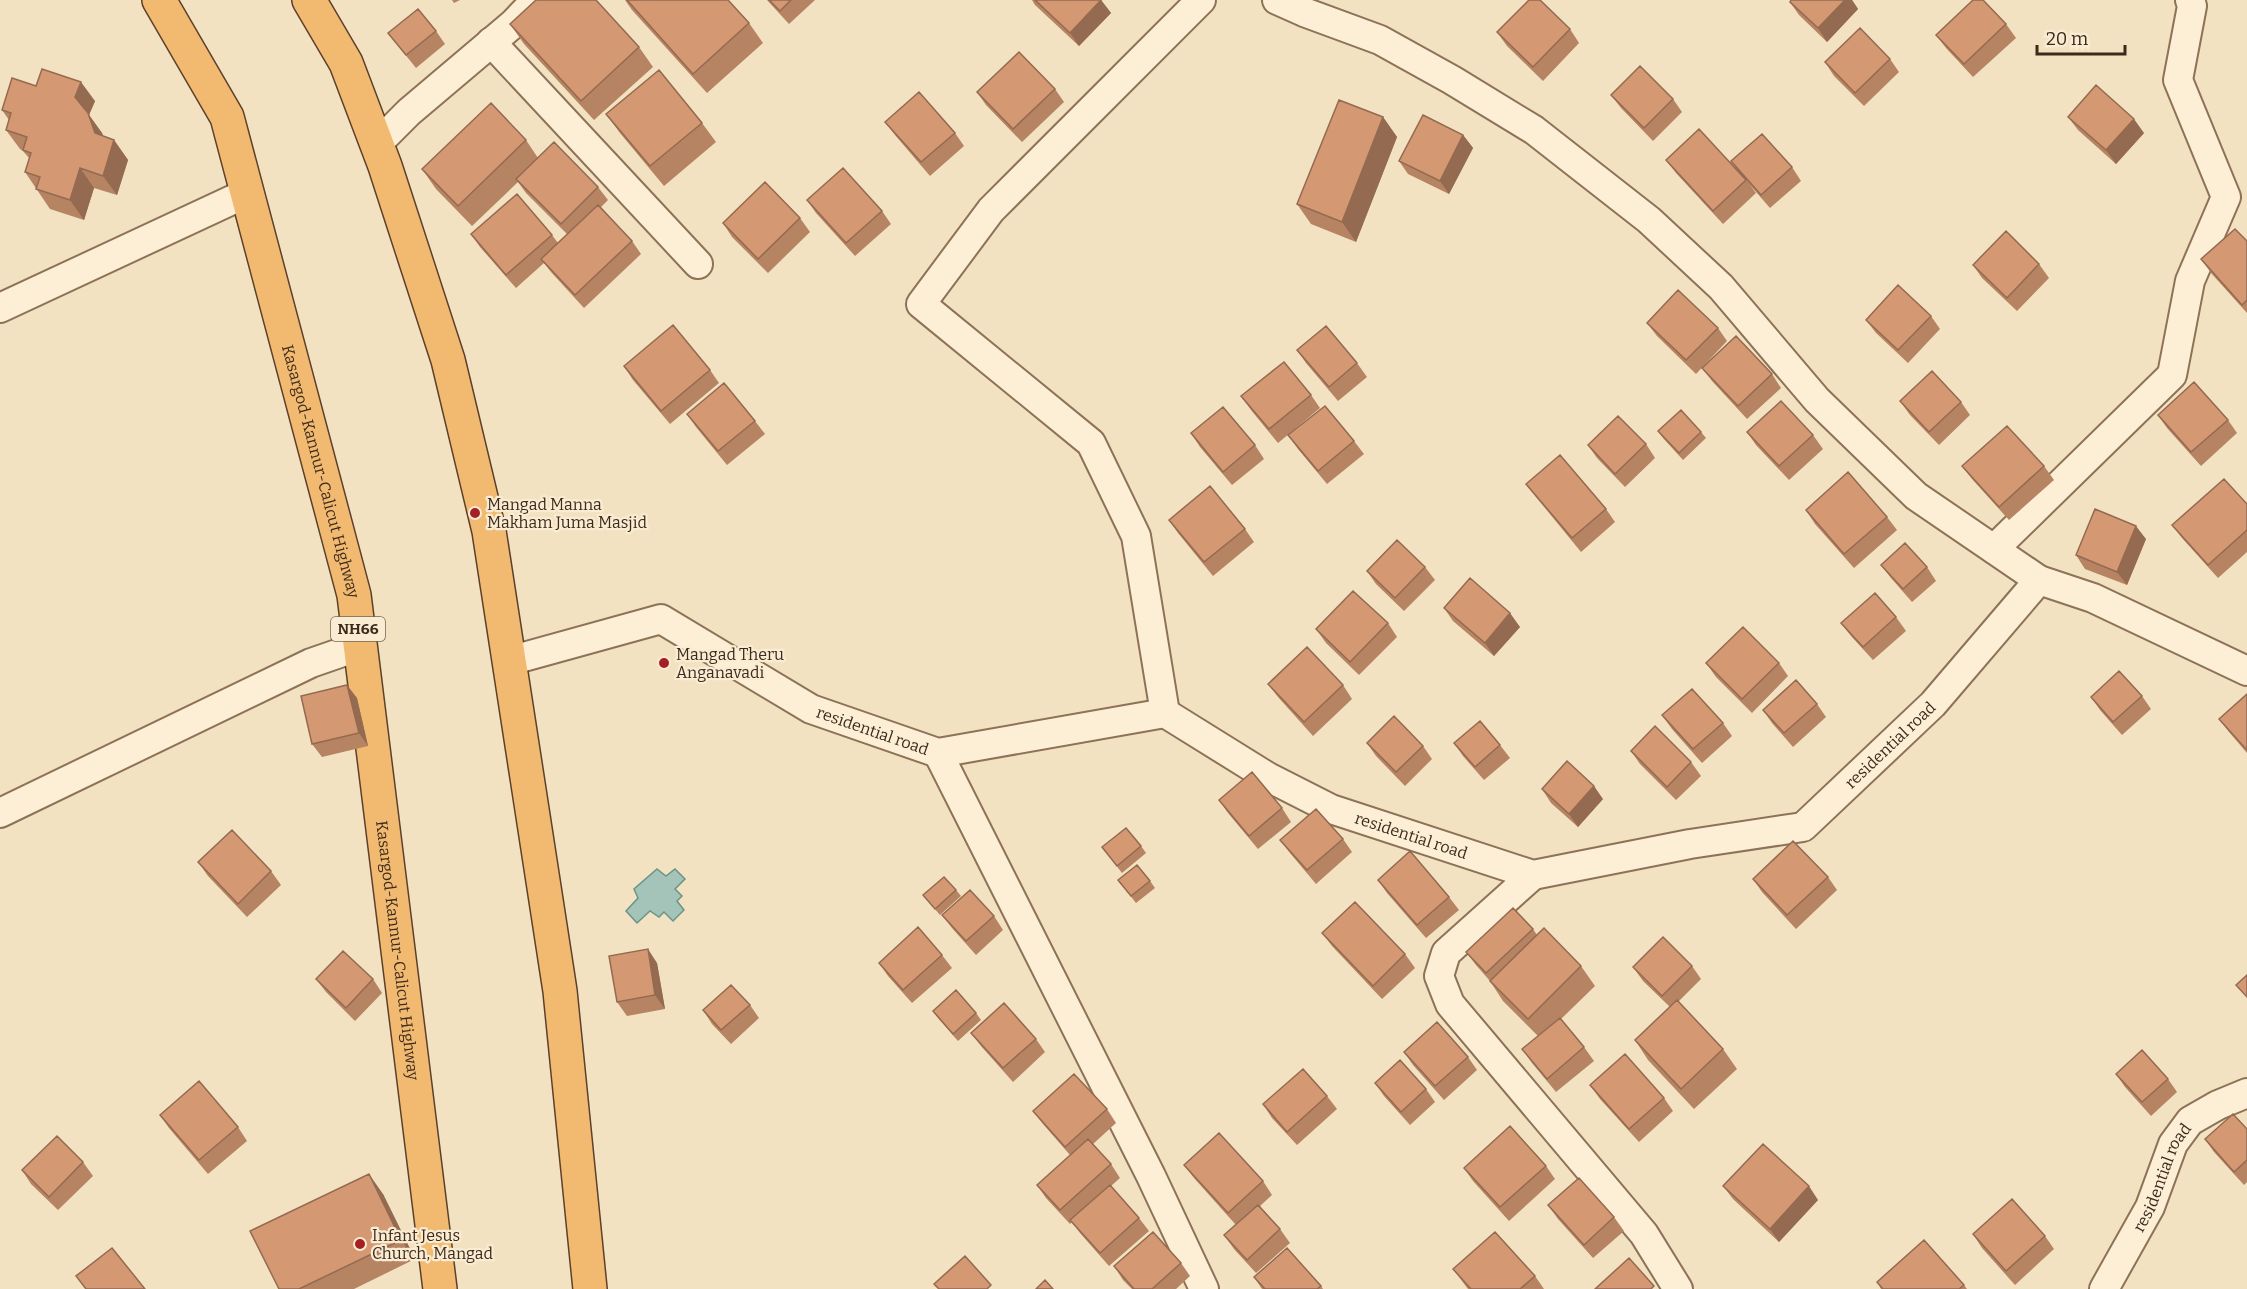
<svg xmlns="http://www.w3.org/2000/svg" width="2247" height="1289" viewBox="0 0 2247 1289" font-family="Bitter,serif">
<rect width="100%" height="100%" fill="#f2e2c1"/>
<path fill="#a4c4ba" stroke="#6a9488" stroke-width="1.5" d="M657 869 666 876 675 869 685 879 675 889 682 896 677 901 684 910 673 921 664 912 659 917 650 911 637 923 626 911 638 898 634 889Z"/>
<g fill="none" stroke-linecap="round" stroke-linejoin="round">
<g stroke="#8e7257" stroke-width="32">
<g id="minor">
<path d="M1277 0 1304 12 1380 40 1452 80 1534 130 1649 220 1721 287 1817 400 1916 496 2039 580"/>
<path d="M491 42 698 264"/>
<path d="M377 144 409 112 513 24 536 0"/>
<path d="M0 308 247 193"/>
<path d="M1994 549 2172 375 2190 281 2226 197 2178 80 2192 6 2190 0"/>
<path id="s1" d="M509 661 661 619 811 709 938 753 1165 713 1268 777 1331 809 1533 875 1690 844 1803 827 1933 704 2039 580 2093 598 2247 671"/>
<path d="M1165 713 1136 536 1091 443 921 304 991 210 1201 0"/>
<path d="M938 753 1151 1176 1204 1289"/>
<path d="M0 813 311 663 360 646"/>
<path d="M1533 875 1446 953 1439 976 1450 1004 1644 1234 1678 1289"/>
<path id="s2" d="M2104 1289 2150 1207 2173 1144 2190 1121 2218 1105 2247 1093"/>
</g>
</g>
<g stroke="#5c402b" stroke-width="36">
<g id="trunk">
<path id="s3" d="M159 0 227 117 354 595 440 1289"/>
<path d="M309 0 346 63 385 166 448 360 489 531 560 991 590 1289"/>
</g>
</g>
<use href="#minor" stroke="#fcefd6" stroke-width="28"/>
<use href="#trunk" stroke="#f2ba70" stroke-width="33"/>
</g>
<path fill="#b68363" d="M452 0H460L454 3Z
M625 0H728L749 23 763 43 707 93 632 10Z
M767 0H815L789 24Z
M1032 0H1101L1111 13 1079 46 1035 5Z
M1791 0H1852L1858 9 1827 42 1799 15 1790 2Z
M510 24 639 47 653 67 594 120 524 44Z
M2006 24 2016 38 1973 77 1946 48 1936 35Z
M1570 29 1579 43 1543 81 1507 46 1497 32Z
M436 31 445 44 416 68 388 33Z
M1890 59 1899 72 1864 106 1834 76 1825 62Z
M36 86 95 101 89 115 102 133 103 136 114 140 128 160 117 195 94 188 84 220 50 209 25 172 29 158 23 151 20 149 6 130 9 120 2 110Z
M1055 89 1064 102 1022 142 986 105 977 92Z
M1611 95 1673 99 1682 112 1653 141 1621 108Z
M606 114 702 123 716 142 664 186 620 133Z
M1383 117 1397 137 1356 242 1311 224 1297 204Z
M2068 117 2144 133 2116 164 2078 130Z
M885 122 955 133 964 146 930 176 895 135Z
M1463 135 1473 148 1449 194 1408 174 1399 161Z
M526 140 538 158 598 187 608 200 601 207 632 241 641 254 584 308 551 272 544 263 516 288 480 247 471 234 552 235 558 243 567 234 526 193 518 182 472 226 436 189 422 169Z
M1666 160 1738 171 1731 161 1792 167 1801 181 1770 208 1750 185 1756 193 1723 224 1676 173Z
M807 200 882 211 891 224 855 256 816 213Z
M800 218 810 232 768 273 732 237 723 223Z
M2247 241V313L2211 273 2201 259Z
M2039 264 2049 278 2017 311 1982 278 1973 265Z
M1931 316 1940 329 1908 363 1876 333 1866 320Z
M1647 323 1718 328 1727 341 1696 374 1657 336Z
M1297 350 1357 363 1367 377 1338 401 1306 363Z
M624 366 710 370 719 383 670 424 633 380Z
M1702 368 1772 374 1781 388 1747 419 1712 381Z
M1311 395 1320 408 1278 443 1251 410 1241 396Z
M1900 401 1961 402 1970 415 1939 445 1910 415Z
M687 414 755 421 765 434 727 465 696 427Z
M2158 415 2228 420 2237 433 2201 466 2167 428Z
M1658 431 1701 432 1706 438 1683 460 1663 438Z
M1747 432 1813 435 1823 449 1789 480 1756 445Z
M1191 433 1255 445 1264 459 1232 485 1200 447Z
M1288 435 1354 441 1364 454 1327 484 1298 449Z
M1646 444 1655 458 1625 487 1597 458 1588 445Z
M1962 466H2044L2054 480 2009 520 1972 479Z
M1526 484 1606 509 1615 522 1581 552 1536 497Z
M2247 504V552L2218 578 2182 538 2172 525Z
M1806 510 1887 517 1897 530 1854 568 1815 524Z
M1169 520 1245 529 1254 542 1213 576 1178 533Z
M2146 539 2127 585 2085 569 2076 555Z
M1881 565 1927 567 1936 581 1912 602 1891 578Z
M1425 567 1435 580 1404 611 1376 584 1367 571Z
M1444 608 1520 627 1494 656 1453 621Z
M1896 617 1906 631 1873 660 1851 636 1841 623Z
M1388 623 1397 637 1359 675 1326 643 1316 629Z
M1706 663H1779L1788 676 1752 713 1716 677Z
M1268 684 1343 685 1352 699 1313 736 1278 697Z
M2247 694V753L2229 732 2219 719Z
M2142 696 2151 709 2122 735 2100 710 2091 697Z
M357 698 368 746 322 757 312 744Z
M1817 704 1826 717 1793 747 1772 723 1763 710Z
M1662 715 1723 723 1732 736 1702 763 1672 729Z
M1367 743 1423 746 1432 759 1405 786 1376 756Z
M1454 743 1500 745 1510 758 1484 780 1463 756Z
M1631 751 1691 762 1701 776 1676 800 1640 764Z
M1542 789 1603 799 1578 827 1551 803Z
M1219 800 1282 808 1291 822 1258 849 1228 813Z
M1343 839 1352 852 1316 884 1290 853 1280 840Z
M1141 846 1146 853 1122 873 1102 847Z
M198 862 271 871 281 885 247 917 208 876Z
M1828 877 1837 890 1796 929 1762 892 1753 879Z
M1118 880 1150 881 1155 888 1136 903Z
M1378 880 1449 897 1459 910 1426 938 1387 893Z
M956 890 961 896 940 915 923 895Z
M942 915 994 916 1003 930 976 955 952 928Z
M1533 929 1537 935 1581 966 1595 986 1561 1019 1584 1047 1594 1061 1556 1092 1532 1063 1522 1049 1538 1036 1503 1001 1490 981 1476 965 1466 952Z
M1322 933 1405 954 1415 968 1382 999 1332 946Z
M942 955 952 968 912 1003 888 976 879 963Z
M657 963 665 1009 627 1016 617 1002Z
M1692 966 1701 979 1678 1002 1723 1049 1737 1069 1694 1109 1648 1060 1635 1040 1670 1007 1643 981 1633 967Z
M316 979H373L382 993 355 1021 326 992Z
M750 1005 759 1018 731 1044 712 1024 703 1010Z
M933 1011 976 1013 981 1020 958 1041 938 1018Z
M971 1033 1036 1039 1045 1052 1013 1082 981 1046Z
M1404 1052 1468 1057 1477 1070 1444 1100 1413 1065Z
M2116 1074 2168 1079 2177 1092 2151 1116 2125 1087Z
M1375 1083 1426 1089 1435 1102 1410 1125 1384 1096Z
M1590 1085 1664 1098 1673 1111 1639 1142 1600 1099Z
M1327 1096 1337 1109 1297 1145 1272 1118 1263 1104Z
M1107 1109 1116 1123 1093 1144 1111 1164 1120 1178 1111 1186 1139 1218 1149 1231 1109 1266 1080 1233 1072 1222 1070 1224 1046 1198 1037 1185 1070 1155 1043 1124 1033 1111Z
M160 1115 238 1127 247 1141 208 1174 169 1128Z
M2247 1129V1182L2244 1185 2214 1152 2205 1139Z
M83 1162 93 1176 58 1210 31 1184 22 1170Z
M1184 1165 1263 1181 1272 1195 1260 1206 1280 1229 1290 1243 1256 1273 1234 1249 1224 1235 1236 1225 1194 1178Z
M1546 1166 1555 1179 1509 1221 1473 1181 1464 1168Z
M1723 1186 1818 1200 1779 1242 1733 1199Z
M383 1194 415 1259 354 1289H279Z
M1548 1205 1614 1217 1624 1231 1593 1258 1558 1219Z
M1973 1234 2045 1236 2054 1249 2015 1285 1982 1248Z
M1181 1263 1190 1276 1176 1289H1132L1123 1280 1114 1266Z
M1453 1269 1535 1276 1544 1289H1468Z
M1254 1277 1321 1286 1323 1289H1262Z
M1877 1282 1964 1285 1967 1289H1881Z"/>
<path fill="#946a50" d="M1101 0 1111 13 1079 46 1070 33Z
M1845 0H1852L1858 9 1827 42 1818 28Z
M81 82 95 101 89 115 102 133 109 153 95 133 75 97Z
M1383 117 1397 137 1356 242 1342 222Z
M2134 119 2144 133 2116 164 2106 150Z
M1463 135 1473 148 1449 194 1440 181Z
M114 140 128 160 117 195 103 176Z
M80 168 94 188 84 220 70 200Z
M2136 526 2146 539 2127 585 2117 572Z
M1510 613 1520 627 1494 656 1485 643Z
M347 685 357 698 368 746 359 733Z
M1594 786 1603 799 1578 827 1569 814Z
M648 949 657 963 665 1009 655 995Z
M369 1174 383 1194 415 1259 401 1240Z
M1809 1186 1818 1200 1779 1242 1770 1229Z"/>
<path fill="#d49873" stroke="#946a50" stroke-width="1.5" d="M536 0H596L639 47 581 101 510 24Z
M627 0H728L749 23 693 74Z
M769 0H791L780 11Z
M1035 0H1101L1070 33Z
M1529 0H1540L1570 29 1533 67 1497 32Z
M1791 0H1845L1818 28 1790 2Z
M1973 0H1983L2006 24 1964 64 1936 35Z
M418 9 436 31 406 55 388 33Z
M1860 28 1890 59 1855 93 1825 62Z
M1019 52 1055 89 1013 129 977 92Z
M1640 66 1673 99 1644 128 1611 95Z
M42 69 81 82 75 97 88 113 95 133 114 140 103 176 80 168 70 200 36 189 40 177 25 172 31 153 23 150 27 137 6 130 11 113 2 110 12 78 36 86Z
M659 70 702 123 650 166 606 114Z
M2096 85 2134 119 2106 150 2068 117Z
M919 92 955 133 921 162 885 122Z
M1339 100 1383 117 1342 222 1297 204Z
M491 103 526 140 458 206 422 169Z
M1423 115 1463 135 1440 181 1399 161Z
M1699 129 1746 180 1713 211 1666 160Z
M1762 134 1792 167 1761 195 1731 161Z
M554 142 598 187 561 224 516 179Z
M843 168 882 211 846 243 807 200Z
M765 182 800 218 758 259 723 223Z
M517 194 552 235 506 275 471 234Z
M598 205 632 241 575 295 541 259Z
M2235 229 2247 241V300L2242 305 2201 259Z
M2006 231 2039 264 2007 298 1973 265Z
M1898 285 1931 316 1898 350 1866 320Z
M1678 290 1718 328 1686 360 1647 323Z
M673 325 710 370 661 411 624 366Z
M1326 326 1357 363 1329 387 1297 350Z
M1736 336 1772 374 1738 406 1702 368Z
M1284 362 1311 395 1269 429 1241 396Z
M1932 371 1961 402 1929 432 1900 401Z
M2194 382 2228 420 2191 452 2158 415Z
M724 383 755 421 718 451 687 414Z
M1781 401 1813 435 1779 466 1747 432Z
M1325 406 1354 441 1318 471 1288 435Z
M1223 407 1255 445 1223 472 1191 433Z
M1681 410 1701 432 1679 453 1658 431Z
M1618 416 1646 444 1615 474 1588 445Z
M2007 426 2044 466 1999 507 1962 466Z
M1560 455 1606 509 1572 538 1526 484Z
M1848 472 1887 517 1844 554 1806 510Z
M2224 479 2247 504V530L2208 565 2172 525Z
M1210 486 1245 529 1204 562 1169 520Z
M2095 509 2136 526 2117 572 2076 555Z
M1397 540 1425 567 1395 598 1367 571Z
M1905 543 1927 567 1903 589 1881 565Z
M1470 578 1510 613 1485 643 1444 608Z
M1353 591 1388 623 1350 662 1316 629Z
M1875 593 1896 617 1863 647 1841 623Z
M1743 627 1779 663 1742 699 1706 663Z
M1307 647 1343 685 1304 722 1268 684Z
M2119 671 2142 696 2113 722 2091 697Z
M1796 680 1817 704 1784 733 1763 710Z
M347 685 359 733 312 744 301 696Z
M1692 689 1723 723 1693 749 1662 715Z
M2247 694V750L2219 719Z
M1394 716 1423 746 1396 772 1367 743Z
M1480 721 1500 745 1475 767 1454 743Z
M1655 726 1691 762 1667 787 1631 751Z
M1567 761 1594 786 1569 814 1542 789Z
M1252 772 1282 808 1249 836 1219 800Z
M1316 809 1343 839 1307 870 1280 840Z
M1126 828 1141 846 1117 866 1102 847Z
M232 830 271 871 238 904 198 862Z
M1793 841 1828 877 1787 915 1753 879Z
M1410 851 1449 897 1417 925 1378 880Z
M1137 865 1150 881 1131 896 1118 880Z
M944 877 956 890 935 909 923 895Z
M970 890 994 916 966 941 942 915Z
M1355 902 1405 954 1373 986 1322 933Z
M1513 908 1533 929 1486 973 1466 952Z
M918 927 942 955 903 990 879 963Z
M1544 928 1581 966 1528 1019 1490 981Z
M1663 937 1692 966 1662 996 1633 967Z
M648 949 655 995 617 1002 609 956Z
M343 951 373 979 346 1008 316 979Z
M2247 975V997L2236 985Z
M731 985 750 1005 721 1030 703 1010Z
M956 990 976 1013 953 1034 933 1011Z
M1677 1000 1723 1049 1681 1089 1635 1040Z
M1004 1003 1036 1039 1003 1068 971 1033Z
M1560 1018 1584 1047 1547 1079 1522 1049Z
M1437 1022 1468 1057 1435 1086 1404 1052Z
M2142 1050 2168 1079 2142 1102 2116 1074Z
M1625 1054 1664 1098 1629 1129 1590 1085Z
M1400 1060 1426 1089 1401 1112 1375 1083Z
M1303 1069 1327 1096 1287 1132 1263 1104Z
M1074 1074 1107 1109 1065 1147 1033 1111Z
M199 1081 238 1127 199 1160 160 1115Z
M2233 1114 2247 1129V1160L2234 1172 2205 1139Z
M1510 1126 1546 1166 1500 1207 1464 1168Z
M1219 1133 1263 1181 1228 1213 1184 1165Z
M57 1136 83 1162 49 1197 22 1170Z
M1088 1139 1111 1164 1060 1210 1037 1185Z
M1763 1144 1809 1186 1770 1229 1723 1186Z
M369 1174 401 1240 299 1289H279L250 1231Z
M1579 1178 1614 1217 1584 1245 1548 1205Z
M1110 1185 1139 1218 1100 1253 1070 1220Z
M2012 1199 2045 1236 2006 1271 1973 1234Z
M1258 1205 1280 1229 1247 1260 1224 1235Z
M1153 1232 1181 1263 1152 1289H1134L1114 1266Z
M1495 1232 1535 1276 1520 1289H1471L1453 1269Z
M1924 1240 1964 1285 1959 1289H1883L1877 1282Z
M112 1248 145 1289H86L76 1276Z
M1287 1248 1321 1286 1317 1289H1265L1254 1277Z
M965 1256 991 1285 987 1289H939L934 1284Z
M1629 1258 1654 1286 1651 1289H1595Z
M1045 1280 1053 1289H1036Z"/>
<g fill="#a42026" stroke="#f9ecd2" stroke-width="2">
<circle cx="475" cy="513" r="6"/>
<circle cx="664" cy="663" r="6"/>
<circle cx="360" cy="1244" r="6"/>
</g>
<g text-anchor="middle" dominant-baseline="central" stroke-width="4.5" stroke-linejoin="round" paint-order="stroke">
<rect fill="#f9ecd2" stroke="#756553" stroke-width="1.5" x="331" y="617" width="54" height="24" rx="4.5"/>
<g font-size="15" font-weight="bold" fill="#3c2b1c">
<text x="358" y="629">NH66</text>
</g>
<g font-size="16" fill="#3c2b1c" stroke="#f9ecd2">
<text stroke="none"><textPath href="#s3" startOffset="502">Kasargod-Kannur-Calicut Highway</textPath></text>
<text stroke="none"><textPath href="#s1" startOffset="398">residential road</textPath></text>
<text stroke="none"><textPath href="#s1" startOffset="1496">residential road</textPath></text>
<text stroke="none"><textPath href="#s1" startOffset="974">residential road</textPath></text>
<text stroke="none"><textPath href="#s3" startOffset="988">Kasargod-Kannur-Calicut Highway</textPath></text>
<text stroke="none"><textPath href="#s2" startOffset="126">residential road</textPath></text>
</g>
<g font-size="16" fill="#3c2b1c" stroke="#f9ecd2" text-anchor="start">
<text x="487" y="504">Mangad Manna<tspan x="487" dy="18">Makham Juma Masjid</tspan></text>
<text x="676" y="654">Mangad Theru<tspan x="676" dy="18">Anganavadi</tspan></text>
<text x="372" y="1235">Infant Jesus<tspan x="372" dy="18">Church, Mangad</tspan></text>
</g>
</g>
<path d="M2037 45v9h88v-9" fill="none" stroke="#3c2b1c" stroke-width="3"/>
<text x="2046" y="45" font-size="18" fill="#3c2b1c" stroke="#f9ecd2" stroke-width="4.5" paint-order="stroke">20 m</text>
</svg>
